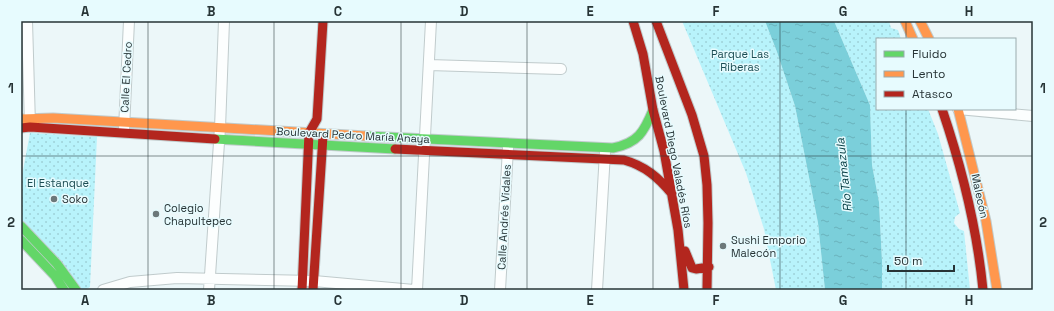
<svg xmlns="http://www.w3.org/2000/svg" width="1054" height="311" viewBox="0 0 1054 311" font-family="'Space Grotesk',sans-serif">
<defs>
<pattern id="park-dots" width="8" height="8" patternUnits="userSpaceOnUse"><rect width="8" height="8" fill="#b8f3fb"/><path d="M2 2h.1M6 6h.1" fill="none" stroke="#9ed1d8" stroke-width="1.8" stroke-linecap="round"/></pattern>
<pattern id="water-ripples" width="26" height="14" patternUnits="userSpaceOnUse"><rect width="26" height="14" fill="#7bcfda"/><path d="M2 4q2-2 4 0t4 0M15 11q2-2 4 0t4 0" fill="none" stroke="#6ab2bc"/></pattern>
</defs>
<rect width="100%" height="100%" fill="#ecf7f9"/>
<path fill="url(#park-dots)" d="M682 21H765L777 52 795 106 818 223 825 290H776L764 229 746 173Z
M834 21H889L891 28 898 30 901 39H877V109H928L938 134 960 213 955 217 954 223 959 229 964 231 970 290H882V261L879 202 872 165 870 105Z
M30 133 97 137 90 287 85 290H79L21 228V181Z"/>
<path fill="url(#water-ripples)" d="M765 21H834L870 105 872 165 879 202 882 261V290H825L818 223 795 106 777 52Z"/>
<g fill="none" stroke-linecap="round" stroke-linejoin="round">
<g stroke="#c0cbcc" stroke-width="12">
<path id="street" d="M27 21 30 125
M429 65 561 69
M958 109 1033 116
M124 129 129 21
M103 290 130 282 177 278 314 281 414 290
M209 290 220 128 224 21
M417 290 431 21
M500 290 508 148
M597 290 605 152"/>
</g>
<g stroke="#c0cbcc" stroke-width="11">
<path id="fast" d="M366 136 613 148C638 143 644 132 653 110
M215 139 395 149
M21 226 57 264 76 290
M21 240 55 276 64 290"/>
</g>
<g stroke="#c0cbcc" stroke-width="11">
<path id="slow" d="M905 21 913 39
M920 21 929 39
M958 109 986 221 997 290
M21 119 53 118 366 136"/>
</g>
<g stroke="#c0cbcc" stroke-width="11">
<path id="jam" d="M633 21 643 54 653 110 664 151 678 230 684 290
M656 21 692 115 704 156 707 185 708 223 707 290
M942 109C962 168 977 228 983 290
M21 128 30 127 215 139
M395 149 624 160C645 166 658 177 672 194
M685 251 692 268 696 269 709 267
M302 290 309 133 317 119 323 21
M313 290 323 136"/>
</g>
<use href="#street" stroke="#fcfefe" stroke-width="10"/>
<use href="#fast" stroke="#63d668" stroke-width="9"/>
<use href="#slow" stroke="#ff974d" stroke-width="9"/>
<use href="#jam" stroke="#b3261e" stroke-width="9"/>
</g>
<path fill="none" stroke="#273436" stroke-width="1" stroke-opacity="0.55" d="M148 21V290M274 21V290M401 21V290M527 21V290M653 21V290M780 21V290M906 21V39M906 109V290M21 156H1033"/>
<g fill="#6c787a" stroke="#e7fbfe" stroke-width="1.5">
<circle cx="54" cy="199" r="4"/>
<circle cx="156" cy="214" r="4"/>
<circle cx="723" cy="246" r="4"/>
</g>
<g text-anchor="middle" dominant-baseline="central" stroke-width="3" stroke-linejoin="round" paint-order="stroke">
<g font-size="11" fill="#1b4d53" stroke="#e7fbfe">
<text x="740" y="54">Parque Las<tspan x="740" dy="13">Riberas</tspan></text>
<text x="58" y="183">El Estanque</text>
</g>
<g font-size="11" fill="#273436" stroke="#e7fbfe">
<text transform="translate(126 77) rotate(-87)">Calle El Cedro</text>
<text transform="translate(353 135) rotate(3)">Boulevard Pedro María Anaya</text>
<text transform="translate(674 152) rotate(79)">Boulevard Diego Valadés Ríos</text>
<text transform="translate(980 196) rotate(78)">Malecón</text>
<text transform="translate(504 217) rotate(-87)">Calle Andrés Vidales</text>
</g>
<g font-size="11" fill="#273436" stroke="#e7fbfe" text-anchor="start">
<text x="62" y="199">Soko</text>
<text x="164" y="208">Colegio<tspan x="164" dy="13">Chapultepec</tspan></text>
<text x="731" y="240">Sushi Emporio<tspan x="731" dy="13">Malecón</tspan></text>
</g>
<g font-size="12" font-style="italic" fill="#043c42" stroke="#e7fbfe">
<text transform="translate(844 175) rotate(-96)">Río Tamazula</text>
</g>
</g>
<rect width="1054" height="311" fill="none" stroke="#e7fbfe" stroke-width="44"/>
<rect x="876" y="38" width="140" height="72" fill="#e7fbfe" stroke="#9aabae"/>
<rect x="884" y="51" width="20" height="6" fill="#63d668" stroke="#9aabae"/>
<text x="912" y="58" font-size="12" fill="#273436">Fluido</text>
<rect x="884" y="71" width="20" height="6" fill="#ff974d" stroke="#9aabae"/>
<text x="912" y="78" font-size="12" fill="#273436">Lento</text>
<rect x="884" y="91" width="20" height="6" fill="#b3261e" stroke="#9aabae"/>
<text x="912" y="98" font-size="12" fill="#273436">Atasco</text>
<path d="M888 265v6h66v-6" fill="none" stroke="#273436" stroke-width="2"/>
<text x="894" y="265" font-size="12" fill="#273436" stroke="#e7fbfe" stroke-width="3" paint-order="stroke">50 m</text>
<rect x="22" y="22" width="1010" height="267" fill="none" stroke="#273436" stroke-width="1.5"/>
<g font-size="13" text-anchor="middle" font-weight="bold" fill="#273436">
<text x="85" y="16">A</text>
<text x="211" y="16">B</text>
<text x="338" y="16">C</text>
<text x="464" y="16">D</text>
<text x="590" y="16">E</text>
<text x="716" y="16">F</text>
<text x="843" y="16">G</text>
<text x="969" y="16">H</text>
<text x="11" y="93">1</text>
<text x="1043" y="93">1</text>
<text x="11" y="227">2</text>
<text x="1043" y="227">2</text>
<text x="85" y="305">A</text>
<text x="211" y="305">B</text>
<text x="338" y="305">C</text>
<text x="464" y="305">D</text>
<text x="590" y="305">E</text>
<text x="716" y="305">F</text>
<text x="843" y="305">G</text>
<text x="969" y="305">H</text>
</g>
</svg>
